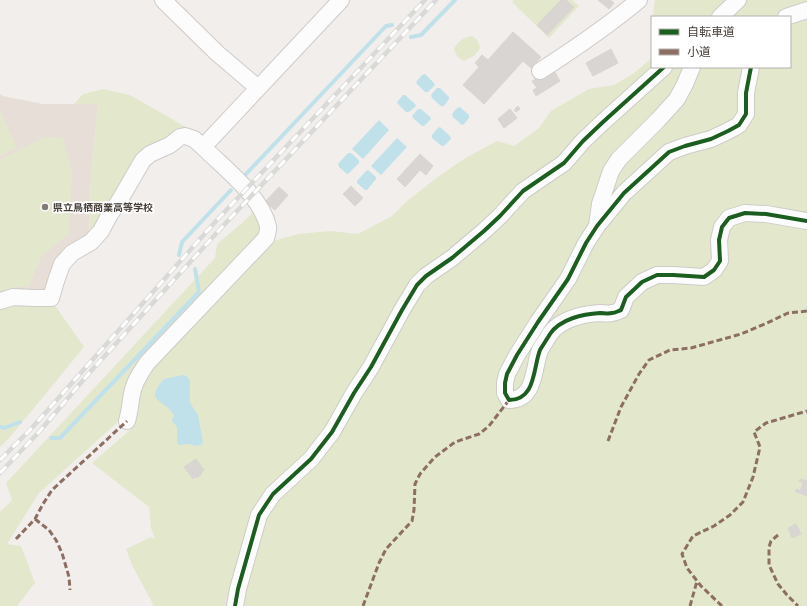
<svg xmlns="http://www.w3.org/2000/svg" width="807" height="606" viewBox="0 0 807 606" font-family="'DM Sans','Noto Sans JP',sans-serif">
<rect width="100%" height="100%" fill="#f1eeeb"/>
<path fill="#e7dfd7" d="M0 94 3 96 43 104H98L91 176 89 238 46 292 0 297Z"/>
<path fill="#e3e8cd" d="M514 0H572L579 6 549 38 512 2Z
M655 0H807V606H154L132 565 126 549 151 537 155 539 151 528 149 507 92 463 130 430 146 375 252 265 226 269 136 364 121 419 39 493 7 544 21 546 35 583 17 606H0V512L12 500 6 483 215 258 217 244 241 224 253 212 259 215 270 242 298 234 330 231 358 234 392 216 408 200 439 176 467 157 497 141 514 146 539 128 551 111 589 89 614 85 634 73 652 58V67H790V17H654L653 14Z
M471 36C477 38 479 42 480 48 476 55 471 58 464 61 458 58 456 55 454 49 458 41 463 38 471 36Z
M103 89 130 95 191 130 142 155 89 238 91 176 98 104H74L83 94Z
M0 111 17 148 0 156Z
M45 137 63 138 72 172 69 233 42 256 28 286 14 287 0 293V160Z
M17 302 54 304 84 347 10 437 0 447V308Z"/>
<path fill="#c0e1ea" d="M425 74 434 83 435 85 428 92H425L417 84 416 82 422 75Z
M437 88H440L449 97V99L444 106H441L432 98 431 95Z
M403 95H405L415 104 416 106 409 112H406L398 104 397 102Z
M460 107 469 115V118L464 124 462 125 453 117 452 114 457 108Z
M418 109H421L430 117 431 119 424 126H422L413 118 412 116Z
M379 120 389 130 363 159 352 149Z
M440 127 450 136 451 139 444 146H442L432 138V135L438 128Z
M397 138 407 147 381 175 371 166Z
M348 153H351L359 160V163L349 173 347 174 339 167 338 164Z
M368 170 376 177V179L367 190H365L357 183V181L366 171Z
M183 375 188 377 190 381V403L198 415 203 442 201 445 195 446 191 444 178 445 177 441V427L172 421 174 415C164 399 143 402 164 379Z"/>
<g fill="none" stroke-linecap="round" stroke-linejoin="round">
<path stroke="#c0e1ea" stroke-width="4" d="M411 37 421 35 455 0
M246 174 386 26 392 25
M179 255 182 242 231 190
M0 427 4 428 20 422
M51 438H60L199 292 195 269"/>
</g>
<path fill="#d9d5d2" stroke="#d9d5d1" d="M561 0H566L574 7 547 35 537 25Z
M598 0H610L614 3 609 9Z
M513 32 541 57 531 68 523 61 484 104 463 85 479 67 475 63 482 55 488 60Z
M611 49 618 63 593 76 586 63Z
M553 69 560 81 536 96 533 90 537 88 532 81Z
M518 106 520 109 516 112 514 110Z
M510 109 517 118 504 128 498 119Z
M420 154 433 166 426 175 420 170 405 187 397 179Z
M351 186 363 198 355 206 343 194Z
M279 187 288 195 275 210 265 202Z
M196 459 204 470 201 472 202 474 196 478 195 476 193 479 184 467Z
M800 479 807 481V496L796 492V489L800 491 803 483 799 481Z
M796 524 801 534 792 538 788 528Z"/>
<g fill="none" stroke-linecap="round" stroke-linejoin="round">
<g stroke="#cecbc9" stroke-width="18">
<path id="minor" d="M163 0 217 53 258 88
M720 17 738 0
M786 17 807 10
M751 67 746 93V114L739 125 728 131 711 139 685 146 669 152 624 193 597 226 586 243 568 279 538 322 517 355 507 374 505 383V393L509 400C536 400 533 368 540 350 543 345 547 339 550 334 560 319 583 314 600 313 604 313 608 314 612 313 615 313 618 311 621 310L626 297 642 282 657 275H673L704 277 714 270 720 261 719 240 722 227 729 218 745 213 766 214 807 221
M540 71C574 49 608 26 639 0
M203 147 341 0
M597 226 600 204 611 171 619 159 658 120 677 99 685 84 692 67
M0 301 13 297 35 298H51L56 281 62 264 72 253 91 242 101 231 110 214 118 203 143 160 150 154 170 145 180 137 185 136 194 139 203 147C224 168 261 196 268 226 269 229 267 234 266 238L147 363C141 372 134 382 132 394 130 403 130 412 127 421
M235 606 238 589 259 515 273 494 311 459 332 432 354 393 371 367 402 310 417 285 426 276 452 258 484 231 500 216 523 191 564 163 583 141 603 122 664 67"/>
</g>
<use href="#minor" stroke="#fdfcfc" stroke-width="16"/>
<g stroke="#d9d9d8" stroke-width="4.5">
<path id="rail" d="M0 460 30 430 216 221 425 0
M0 473 39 432 91 371 223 226 436 0"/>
</g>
<use href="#rail" stroke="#fff" stroke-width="3" stroke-dasharray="9" stroke-linecap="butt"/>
<path stroke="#8d6e63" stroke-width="3" stroke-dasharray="6 3" stroke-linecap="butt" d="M608 441 621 407 639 374 649 360 670 350 691 348 741 334 767 323 788 313 807 311
M35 519 49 530 56 540 62 553 69 577 70 590
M778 535 771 541 769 547V565L778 584 787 595 798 606
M16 539 35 519 43 504 52 490 127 421
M363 606 379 563 386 549 412 521 414 510 415 484 420 474 435 457 455 442 479 434 489 426 509 400
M690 606 697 581
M722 606 701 586 687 568 682 554 693 536 714 526 730 515 743 502 753 477 760 447 754 432 766 423 807 411"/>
<g stroke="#fff" stroke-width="6">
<path id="cycleway" d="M751 67 746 93V114L739 125 728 131 711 139 685 146 669 152 624 193 597 226 586 243 568 279 538 322 517 355 507 374 505 383V393L509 400C536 400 533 368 540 350 543 345 547 339 550 334 560 319 583 314 600 313 604 313 608 314 612 313 615 313 618 311 621 310L626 297 642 282 657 275H673L704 277 714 270 720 261 719 240 722 227 729 218 745 213 766 214 807 221
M235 606 238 589 259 515 273 494 311 459 332 432 354 393 371 367 402 310 417 285 426 276 452 258 484 231 500 216 523 191 564 163 583 141 603 122 664 67"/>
</g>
<use href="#cycleway" stroke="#1b5e20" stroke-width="4"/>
</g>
<circle fill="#827c77" stroke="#fff" stroke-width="1.5" cx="45" cy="207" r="4"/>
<g text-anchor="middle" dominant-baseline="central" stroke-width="3.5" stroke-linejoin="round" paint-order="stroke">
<g font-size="10" font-weight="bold" fill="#463e38" stroke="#fff" text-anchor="start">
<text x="53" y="207">県立鳥栖商業高等学校</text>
</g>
</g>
<rect x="651" y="16" width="140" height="52" fill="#ffffff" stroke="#b5b2af"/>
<rect x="659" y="29" width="20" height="6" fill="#1b5e20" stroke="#b5b2af"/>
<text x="687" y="36" font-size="12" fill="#463e38">自転車道</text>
<rect x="659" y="49" width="20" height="6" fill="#8d6e63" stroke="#b5b2af"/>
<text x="687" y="56" font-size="12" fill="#463e38">小道</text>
</svg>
